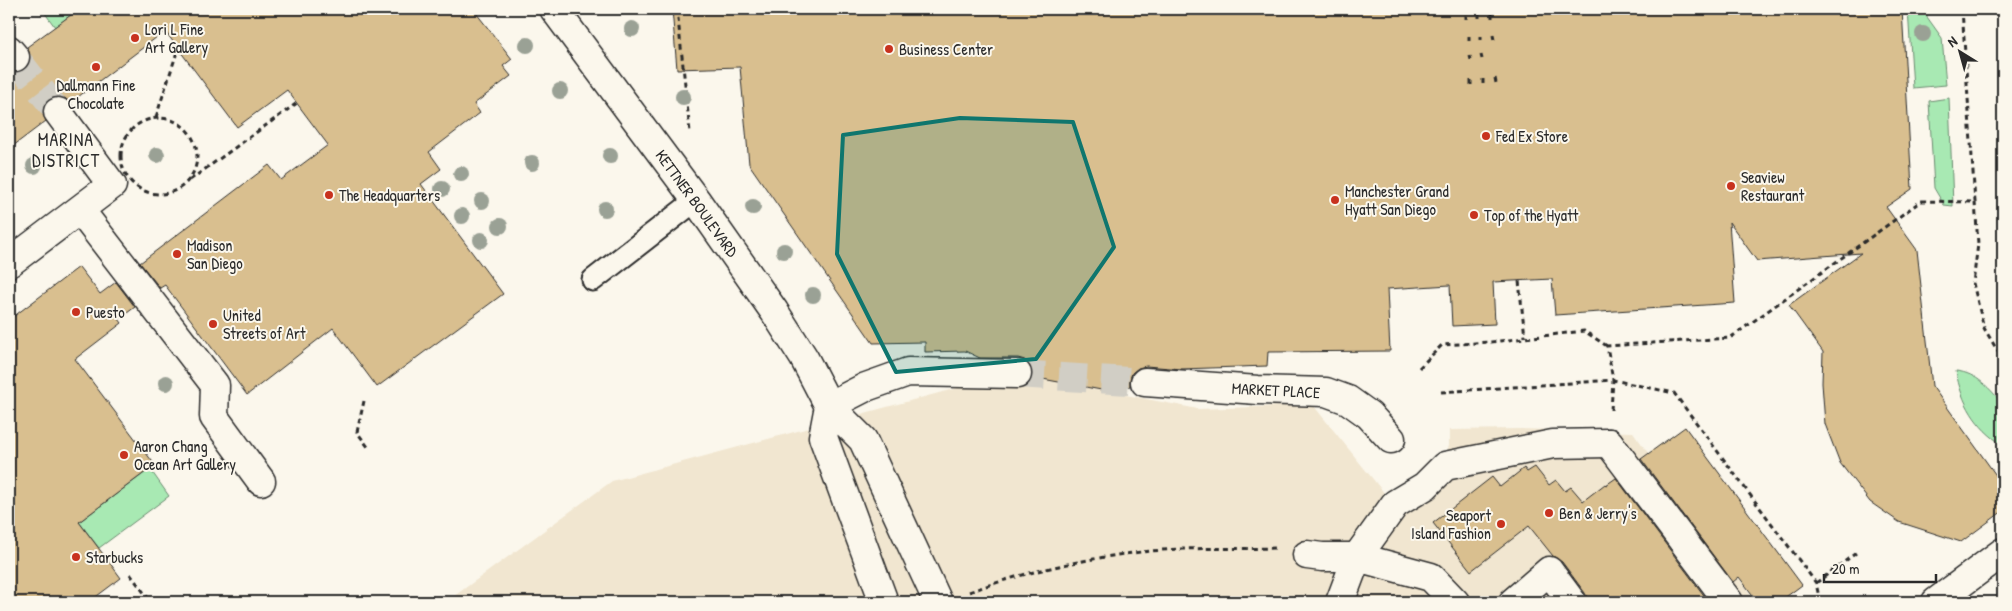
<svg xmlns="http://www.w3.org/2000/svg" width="2012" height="611" viewBox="0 0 2012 611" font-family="'Patrick Hand',sans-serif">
<rect width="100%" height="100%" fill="#fbf7ec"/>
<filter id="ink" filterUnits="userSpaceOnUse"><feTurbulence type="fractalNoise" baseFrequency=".02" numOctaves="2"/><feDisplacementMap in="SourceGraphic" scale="10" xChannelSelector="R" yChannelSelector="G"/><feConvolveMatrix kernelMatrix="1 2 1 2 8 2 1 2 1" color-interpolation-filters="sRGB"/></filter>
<g filter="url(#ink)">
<path fill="#f1e6d0" d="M1013 373 1198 409 1313 405 1389 499 1443 459 1449 446V430L1518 429 1633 432 1756 602H446L612 481Z"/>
<path fill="#a8e9b3" stroke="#6a8a6f" d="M42 9H79L55 27Z
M1908 9H1927V17L1942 38 1946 85 1913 88Z
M1949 98 1953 206 1944 205 1934 188 1929 101Z
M1956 371C1977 373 1990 389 2003 404V445C1976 428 1961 402 1956 371Z
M150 469 169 496 99 548 79 522Z"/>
<path fill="#d9bf8f" stroke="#2b2b2b" d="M79 9H473L512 59 503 66 511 76 474 104 480 113 429 152 441 169 421 184 503 294 377 387 333 328 247 395 165 285 160 288 140 263 269 165 281 180 328 145 287 90 237 127 165 31 70 103 65 98 57 96 48 100 44 106 42 113 46 121 9 149V71L17 72 26 68 30 62V55L27 47Z
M672 9H1902L1912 189 1886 207 1917 250 1932 386 2003 485V511L1961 542 1899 522 1870 502 1840 463 1825 424 1822 383 1823 352 1789 305 1861 253 1757 261 1729 222 1735 303 1555 315 1552 279 1493 282 1495 324 1452 326 1450 285 1387 289 1390 351 1268 352 1267 366 1182 369 1146 366 1138 368 1132 373 1130 380V386L1112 392 1032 377 1030 366 1025 360 1018 358H980L965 351 925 352V342L873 343 749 164 740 67 677 69Z
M79 267 100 294 116 282 135 307 119 319 122 323 75 359 155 465 79 522 121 578 89 602H9V320Z
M1685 427 1802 585 1779 602H1758L1739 577 1733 582 1641 459Z
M1535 467 1549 485 1556 480 1565 491 1571 487 1583 501 1605 484 1606 485 1616 478 1709 602H1589L1585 593 1562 562 1553 556 1529 526 1471 571 1433 523 1492 477 1500 487 1524 468 1527 472Z"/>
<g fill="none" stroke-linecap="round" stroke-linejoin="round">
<path stroke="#d1cec5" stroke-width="28" stroke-dasharray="28 14" stroke-linecap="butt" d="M15 57 58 112"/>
<path stroke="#d1cec5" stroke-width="28" stroke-dasharray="28 14" stroke-linecap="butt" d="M1017 374 1145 382"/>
<g stroke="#2b2b2b" stroke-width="25">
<path id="service" d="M593 280 696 200"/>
</g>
<g stroke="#2b2b2b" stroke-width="31">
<path id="pedestrian" d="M9 50 15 57
M80 210 215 385 214 417 261 481
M9 263 112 185 58 112
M1307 555 1322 557H1357L1431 577 1455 602
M1340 602 1357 557 1395 504 1425 486 1445 466 1553 444 1609 443
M1513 602 1549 571 1572 602
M1936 602 2003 552"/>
</g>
<g stroke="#2b2b2b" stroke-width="31">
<path id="minor" d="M1145 382 1258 390 1326 392 1348 400 1369 415 1391 439
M829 406 866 387 908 372 1017 374
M1609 443 1729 602"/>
</g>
<g stroke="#2b2b2b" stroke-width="31">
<path id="tertiary" d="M554 9 696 200 774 311 804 358 829 406 863 440 938 602
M829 406 823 437 884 602"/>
</g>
<path stroke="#2b2b2b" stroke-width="3" stroke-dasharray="5 4" stroke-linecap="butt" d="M677 9 690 132
M1962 9 1975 202
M1492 13V18
M1479 14V18
M1466 15V19
M1493 35 1494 40
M1469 36V41
M1481 36V40
M1481 55 1482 59
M1470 56 1471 60
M1495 78 1496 83
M1483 79V84
M1471 80V85
M156 117 178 49
M121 156a38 38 0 1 1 76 0a38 38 0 1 1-76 0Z
M190 180 297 103
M1519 281 1525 337
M1419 368 1442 345 1491 342 1584 331 1607 346
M1441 392 1613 380 1674 393 1816 583 1820 602
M364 401 357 432 368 447
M1611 410 1613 380 1607 346 1730 338 1921 201 1975 202 1978 244 1973 283 1984 328 2003 360
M130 574 151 602
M1816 583 1856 553
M969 592C1032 569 1116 551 1183 549 1213 548 1244 549 1275 548"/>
<use href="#service" stroke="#fbf7ec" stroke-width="21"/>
<use href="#pedestrian" stroke="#fbf7ec" stroke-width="28"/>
<use href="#minor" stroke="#fbf7ec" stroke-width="28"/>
<use href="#tertiary" stroke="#fbf7ec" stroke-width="28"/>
</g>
<g fill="#9aa195">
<circle cx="632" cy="29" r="8"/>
<circle cx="1923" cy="34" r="8"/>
<circle cx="527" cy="45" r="8"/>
<circle cx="560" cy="91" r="8"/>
<circle cx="683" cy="97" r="8"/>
<circle cx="157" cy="155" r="8"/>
<circle cx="610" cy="156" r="8"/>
<circle cx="532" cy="163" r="8"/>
<circle cx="34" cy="166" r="8"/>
<circle cx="461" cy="174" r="8"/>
<circle cx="442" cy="189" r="8"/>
<circle cx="482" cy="201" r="8"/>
<circle cx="753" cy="207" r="8"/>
<circle cx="605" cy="209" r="8"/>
<circle cx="462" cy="216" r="8"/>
<circle cx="500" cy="226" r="8"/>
<circle cx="481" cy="240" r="8"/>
<circle cx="784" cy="251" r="8"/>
<circle cx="813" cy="295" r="8"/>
<circle cx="166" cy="383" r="8"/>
</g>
</g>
<path fill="#0f766e" fill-opacity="0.2" stroke="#0f766e" stroke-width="4" stroke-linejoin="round" d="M960 118 1073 122 1114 247 1036 359 896 372 837 254 843 135Z"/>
<g fill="#c8321e" stroke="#fbf7ec" stroke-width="2">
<circle cx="135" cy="38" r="5"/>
<circle cx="889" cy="49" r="5"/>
<circle cx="96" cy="67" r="5"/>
<circle cx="1486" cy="136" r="5"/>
<circle cx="1731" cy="186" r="5"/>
<circle cx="329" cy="195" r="5"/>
<circle cx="1335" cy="200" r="5"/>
<circle cx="1474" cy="215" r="5"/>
<circle cx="177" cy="254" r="5"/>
<circle cx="76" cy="312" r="5"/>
<circle cx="213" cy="324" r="5"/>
<circle cx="124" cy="455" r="5"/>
<circle cx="1549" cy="513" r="5"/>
<circle cx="1501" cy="524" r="5"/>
<circle cx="76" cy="557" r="5"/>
</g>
<g text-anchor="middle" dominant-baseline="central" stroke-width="4" stroke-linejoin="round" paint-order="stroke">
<g font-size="16" fill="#2b2b2b" stroke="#fbf7ec" text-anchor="start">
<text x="145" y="29">Lori L Fine<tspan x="145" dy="18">Art Gallery</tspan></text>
<text x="899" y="49">Business Center</text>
<text x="96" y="85" text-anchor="middle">Dallmann Fine<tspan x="96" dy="18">Chocolate</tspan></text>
<text x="1496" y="136">Fed Ex Store</text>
<text x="1741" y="177">Seaview<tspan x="1741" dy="18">Restaurant</tspan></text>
<text x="1345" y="191">Manchester Grand<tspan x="1345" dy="18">Hyatt San Diego</tspan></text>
<text x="339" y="195">The Headquarters</text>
<text x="1484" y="215">Top of the Hyatt</text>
<text x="187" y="245">Madison<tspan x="187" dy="18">San Diego</tspan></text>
<text x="86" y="312">Puesto</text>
<text x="223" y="315">United<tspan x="223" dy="18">Streets of Art</tspan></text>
<text x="134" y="446">Aaron Chang<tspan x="134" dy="18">Ocean Art Gallery</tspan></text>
<text x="1559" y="513">Ben &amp; Jerry's</text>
<text x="1491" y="515" text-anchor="end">Seaport<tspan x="1491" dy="18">Island Fashion</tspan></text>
<text x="86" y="557">Starbucks</text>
</g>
<g font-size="16" fill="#2b2b2b" stroke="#fbf7ec">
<text transform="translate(697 203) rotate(54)">KETTNER BOULEVARD</text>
<text transform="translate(1276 390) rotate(3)">MARKET PLACE</text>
</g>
<g font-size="18" letter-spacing="1" fill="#2b2b2b" stroke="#fbf7ec">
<text x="66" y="139">MARINA<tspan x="66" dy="21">DISTRICT</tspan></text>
</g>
</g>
<rect width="2012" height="611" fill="none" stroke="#fbf7ec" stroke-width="30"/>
<rect x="15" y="15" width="1982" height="581" fill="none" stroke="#2b2b2b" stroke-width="2" filter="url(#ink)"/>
<g transform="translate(1960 52) rotate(323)" stroke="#fbf7ec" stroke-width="4" paint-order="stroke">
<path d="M0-4L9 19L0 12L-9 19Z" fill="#2b2b2b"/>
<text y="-8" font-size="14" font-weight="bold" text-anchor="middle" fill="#2b2b2b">N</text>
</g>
<path d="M1824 574v8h112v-8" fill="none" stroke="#2b2b2b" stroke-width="2.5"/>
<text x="1832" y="574" font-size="15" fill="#2b2b2b" stroke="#fbf7ec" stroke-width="4" paint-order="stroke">20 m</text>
</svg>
